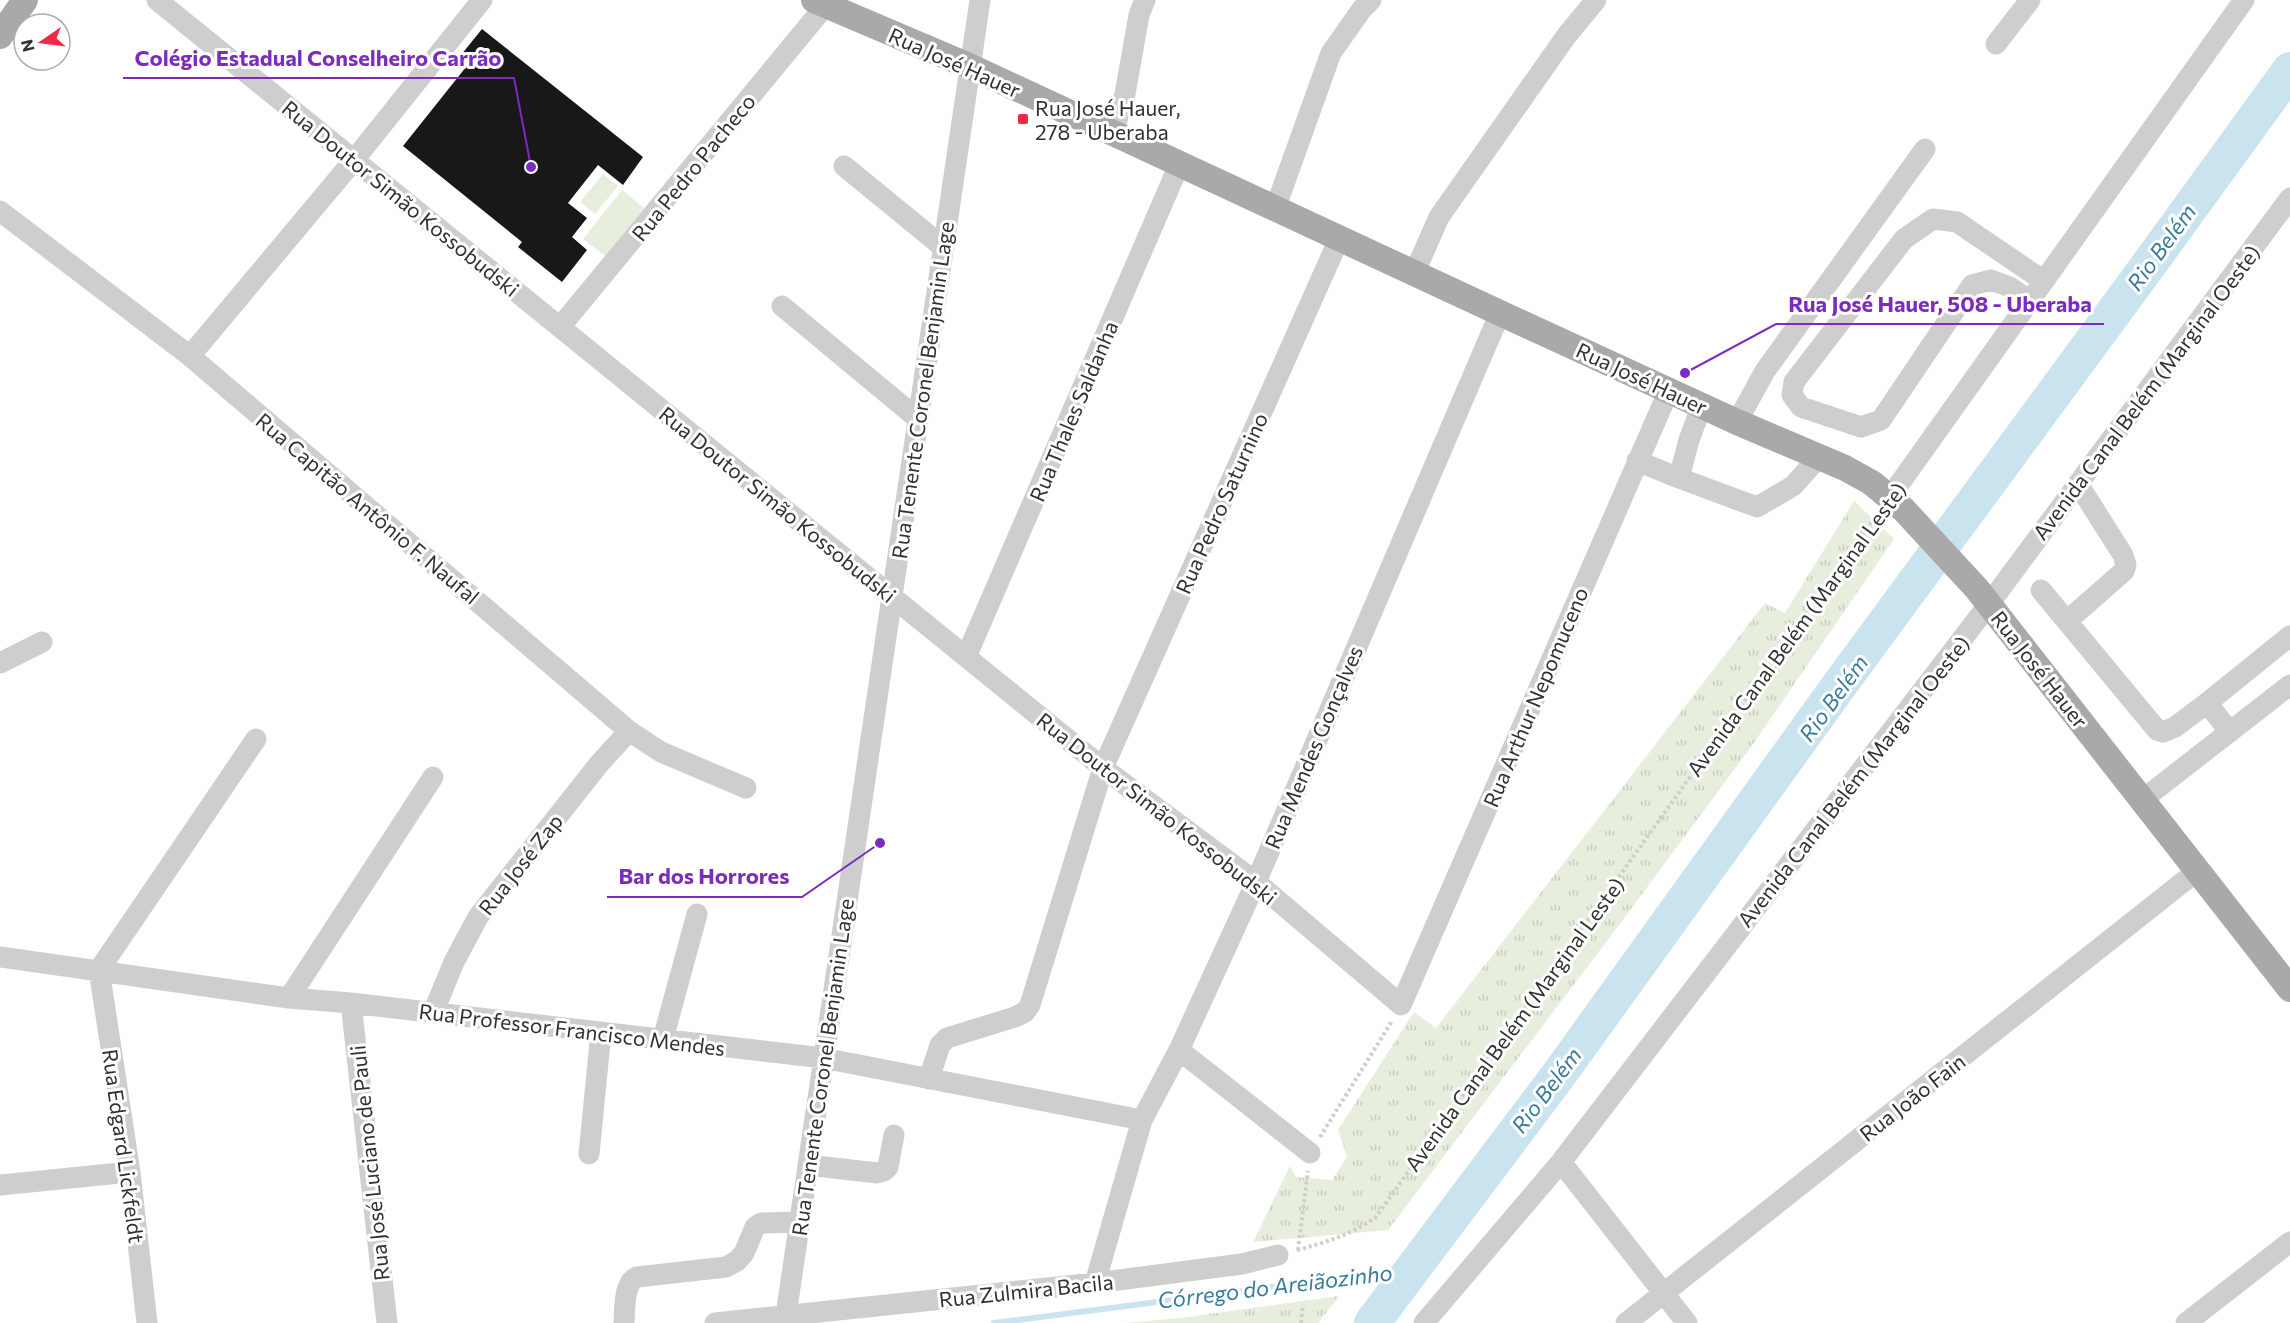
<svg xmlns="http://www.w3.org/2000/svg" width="2290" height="1323" viewBox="0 0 2290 1323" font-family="Commissioner,sans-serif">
<defs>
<pattern id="grass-tufts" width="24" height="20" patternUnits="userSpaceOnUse" patternTransform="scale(1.5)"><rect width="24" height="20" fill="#e8eede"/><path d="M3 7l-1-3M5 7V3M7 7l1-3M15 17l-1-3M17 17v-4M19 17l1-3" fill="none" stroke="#c7cdbf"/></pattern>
</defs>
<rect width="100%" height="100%" fill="#fff"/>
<path fill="url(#grass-tufts)" d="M1854 501 1894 539 1751 747 1622 921 1388 1230 1253 1242 1290 1166 1296 1177 1332 1180 1347 1157 1338 1130 1414 1012 1436 1028 1765 603 1785 613Z
M1339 1296 1318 1323H1125L1180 1318Z"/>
<path fill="#e8eede" d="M603 174 618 186 595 214 580 202Z
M622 190 644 208 605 256 583 239Z"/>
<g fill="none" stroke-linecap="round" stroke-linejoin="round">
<path stroke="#c9e3ef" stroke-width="6" d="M994 1323 1413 1269"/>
<path stroke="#c9e3ef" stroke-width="36" d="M1372 1323 1560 1073 1838 687 2158 252 2290 70"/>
</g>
<path fill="#181818" d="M482 29 643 157 623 185 598 165 568 203 587 218 572 237 587 250 562 282 518 247 522 242 403 146 470 62 461 55Z"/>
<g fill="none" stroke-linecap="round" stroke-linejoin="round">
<path stroke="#cecece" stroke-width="4" stroke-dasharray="3 3" stroke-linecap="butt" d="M1320 1137 1392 1021
M1297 1250C1327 1242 1350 1235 1376 1217L1877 515
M1298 1250 1308 1171
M1301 1323 1303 1305"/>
<path stroke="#cecece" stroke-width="21" d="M157 0 1103 768 1256 882 1401 1005 1669 390
M1996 44 2030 0
M1113 133 1125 94 1139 15 1145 0
M844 166 943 247
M1275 209 1331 53 1362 9 1371 0
M0 211 190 356 629 731 661 752 746 788
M1414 274 1439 217 1567 35 1596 0
M2030 301 2010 287 1991 280 1972 285 1881 420 1861 427 1801 407 1792 395 1794 382 1904 239 1933 219 1957 222 2044 281
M782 306 918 419
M560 327 825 6
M190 356 354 160 482 0
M1702 405 1689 440 1679 478 1757 507 1793 486 1819 457
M1737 422 1765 371 1925 149
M1637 461 1679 478
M1890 497 2244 0
M2041 590 2157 730 2163 732 2175 727 2207 703 2290 636
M2067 621 2124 571 2126 565 2123 555 2078 484
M966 657 1179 165
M0 663 42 642
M2207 703 2230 732
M2142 800 2290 685
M0 957 289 998 351 1003 823 1058 1142 1120
M289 998 433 777
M351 1003 387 1323
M433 1013 454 962 478 917 599 764 629 731
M663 1039 697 914
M1179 1050 1310 1153
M929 1079 940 1045 947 1038 1015 1017 1025 1012 1030 1005 1103 768 1339 239
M589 1154 601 1032
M1561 1162 1687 1323
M808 1165 877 1173 884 1171 888 1167 894 1135
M0 1185 130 1172
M1095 1283 1142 1120 1179 1050 1256 882 1500 313
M786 1315 980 0
M147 1323 130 1172 99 970 256 739
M624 1323C625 1309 623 1283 637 1277L726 1267 737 1261 744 1253 755 1227 761 1223 800 1222
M715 1323 1095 1283 1242 1264 1278 1255
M1424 1323 1561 1162 1989 604 2290 198
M1626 1323 2197 871
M2186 1323 2290 1242"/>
<path stroke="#a9a9a9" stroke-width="26" d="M814 0 969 66 1500 313 1737 422 1845 468 1872 483 1904 510 1977 589 2290 989
M0 36 25 0"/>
</g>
<rect fill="#f32746" stroke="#fff" stroke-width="2" x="1017" y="113" width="12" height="12" rx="3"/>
<g text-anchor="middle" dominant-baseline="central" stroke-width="6" stroke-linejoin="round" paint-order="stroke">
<g font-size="21" fill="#313131" stroke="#fff">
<text transform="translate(955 62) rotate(24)">Rua José Hauer</text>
<text transform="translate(693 167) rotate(-51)">Rua Pedro Pacheco</text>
<text transform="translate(401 198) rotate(39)">Rua Doutor Simão Kossobudski</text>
<text transform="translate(1642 378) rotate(25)">Rua José Hauer</text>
<text transform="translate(922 390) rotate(-82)">Rua Tenente Coronel Benjamin Lage</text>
<text transform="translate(2146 392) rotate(-53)">Avenida Canal Belém (Marginal Oeste)</text>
<text transform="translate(1073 411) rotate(-67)">Rua Thales Saldanha</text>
<text transform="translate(1221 503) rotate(-66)">Rua Pedro Saturnino</text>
<text transform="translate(778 504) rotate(39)">Rua Doutor Simão Kossobudski</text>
<text transform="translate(368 508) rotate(40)">Rua Capitão Antônio F. Naufal</text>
<text transform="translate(1796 629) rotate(-54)">Avenida Canal Belém (Marginal Leste)</text>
<text transform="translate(2040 669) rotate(52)">Rua José Hauer</text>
<text transform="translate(1535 697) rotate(-67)">Rua Arthur Nepomuceno</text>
<text transform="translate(1313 747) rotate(-67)">Rua Mendes Gonçalves</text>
<text transform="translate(1853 781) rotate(-52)">Avenida Canal Belém (Marginal Oeste)</text>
<text transform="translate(1157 808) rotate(38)">Rua Doutor Simão Kossobudski</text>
<text transform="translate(520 864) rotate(-52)">Rua José Zap</text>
<text transform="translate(1514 1024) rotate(-54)">Avenida Canal Belém (Marginal Leste)</text>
<text transform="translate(572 1029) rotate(7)">Rua Professor Francisco Mendes</text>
<text transform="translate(822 1067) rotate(-82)">Rua Tenente Coronel Benjamin Lage</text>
<text transform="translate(1912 1097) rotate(-38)">Rua João Fain</text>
<text transform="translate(124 1146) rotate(82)">Rua Edgard Lickfeldt</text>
<text transform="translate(369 1163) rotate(-96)">Rua José Luciano de Pauli</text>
<text transform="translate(1026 1290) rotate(-6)">Rua Zulmira Bacila</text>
</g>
<g font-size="21" fill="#313131" stroke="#fff" text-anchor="start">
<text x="1035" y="107">Rua José Hauer,<tspan x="1035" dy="24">278 - Uberaba</tspan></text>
</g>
<g font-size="22" font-style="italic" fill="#377b9a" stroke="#fff">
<text transform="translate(2161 247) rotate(-54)">Rio Belém</text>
<text transform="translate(1833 698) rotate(-54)">Rio Belém</text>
<text transform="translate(1546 1090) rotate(-53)">Rio Belém</text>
<text transform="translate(1275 1286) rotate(-7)">Córrego do Areiãozinho</text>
</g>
</g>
<path fill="none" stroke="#7b2cbf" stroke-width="2" d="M531 167L514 78H123M1685 373L1776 324H2104M880 843L802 897H607"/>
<g fill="#7b2cbf" stroke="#fff" stroke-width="2">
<circle cx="531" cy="167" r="6"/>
<circle cx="1685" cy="373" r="6"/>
<circle cx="880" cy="843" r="6"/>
</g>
<g font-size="22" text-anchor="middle" font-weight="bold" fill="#7b2cbf" stroke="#fff" stroke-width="6" stroke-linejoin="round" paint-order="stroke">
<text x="318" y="66">Colégio Estadual Conselheiro Carrão</text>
<text x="1940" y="312">Rua José Hauer, 508 - Uberaba</text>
<text x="704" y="884">Bar dos Horrores</text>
</g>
<g transform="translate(42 42) rotate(256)"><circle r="28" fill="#ffffff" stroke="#adadad" stroke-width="1.5"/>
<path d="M0-4.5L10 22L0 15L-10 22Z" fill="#f32746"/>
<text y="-9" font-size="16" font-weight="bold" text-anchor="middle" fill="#313131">N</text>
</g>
</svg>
